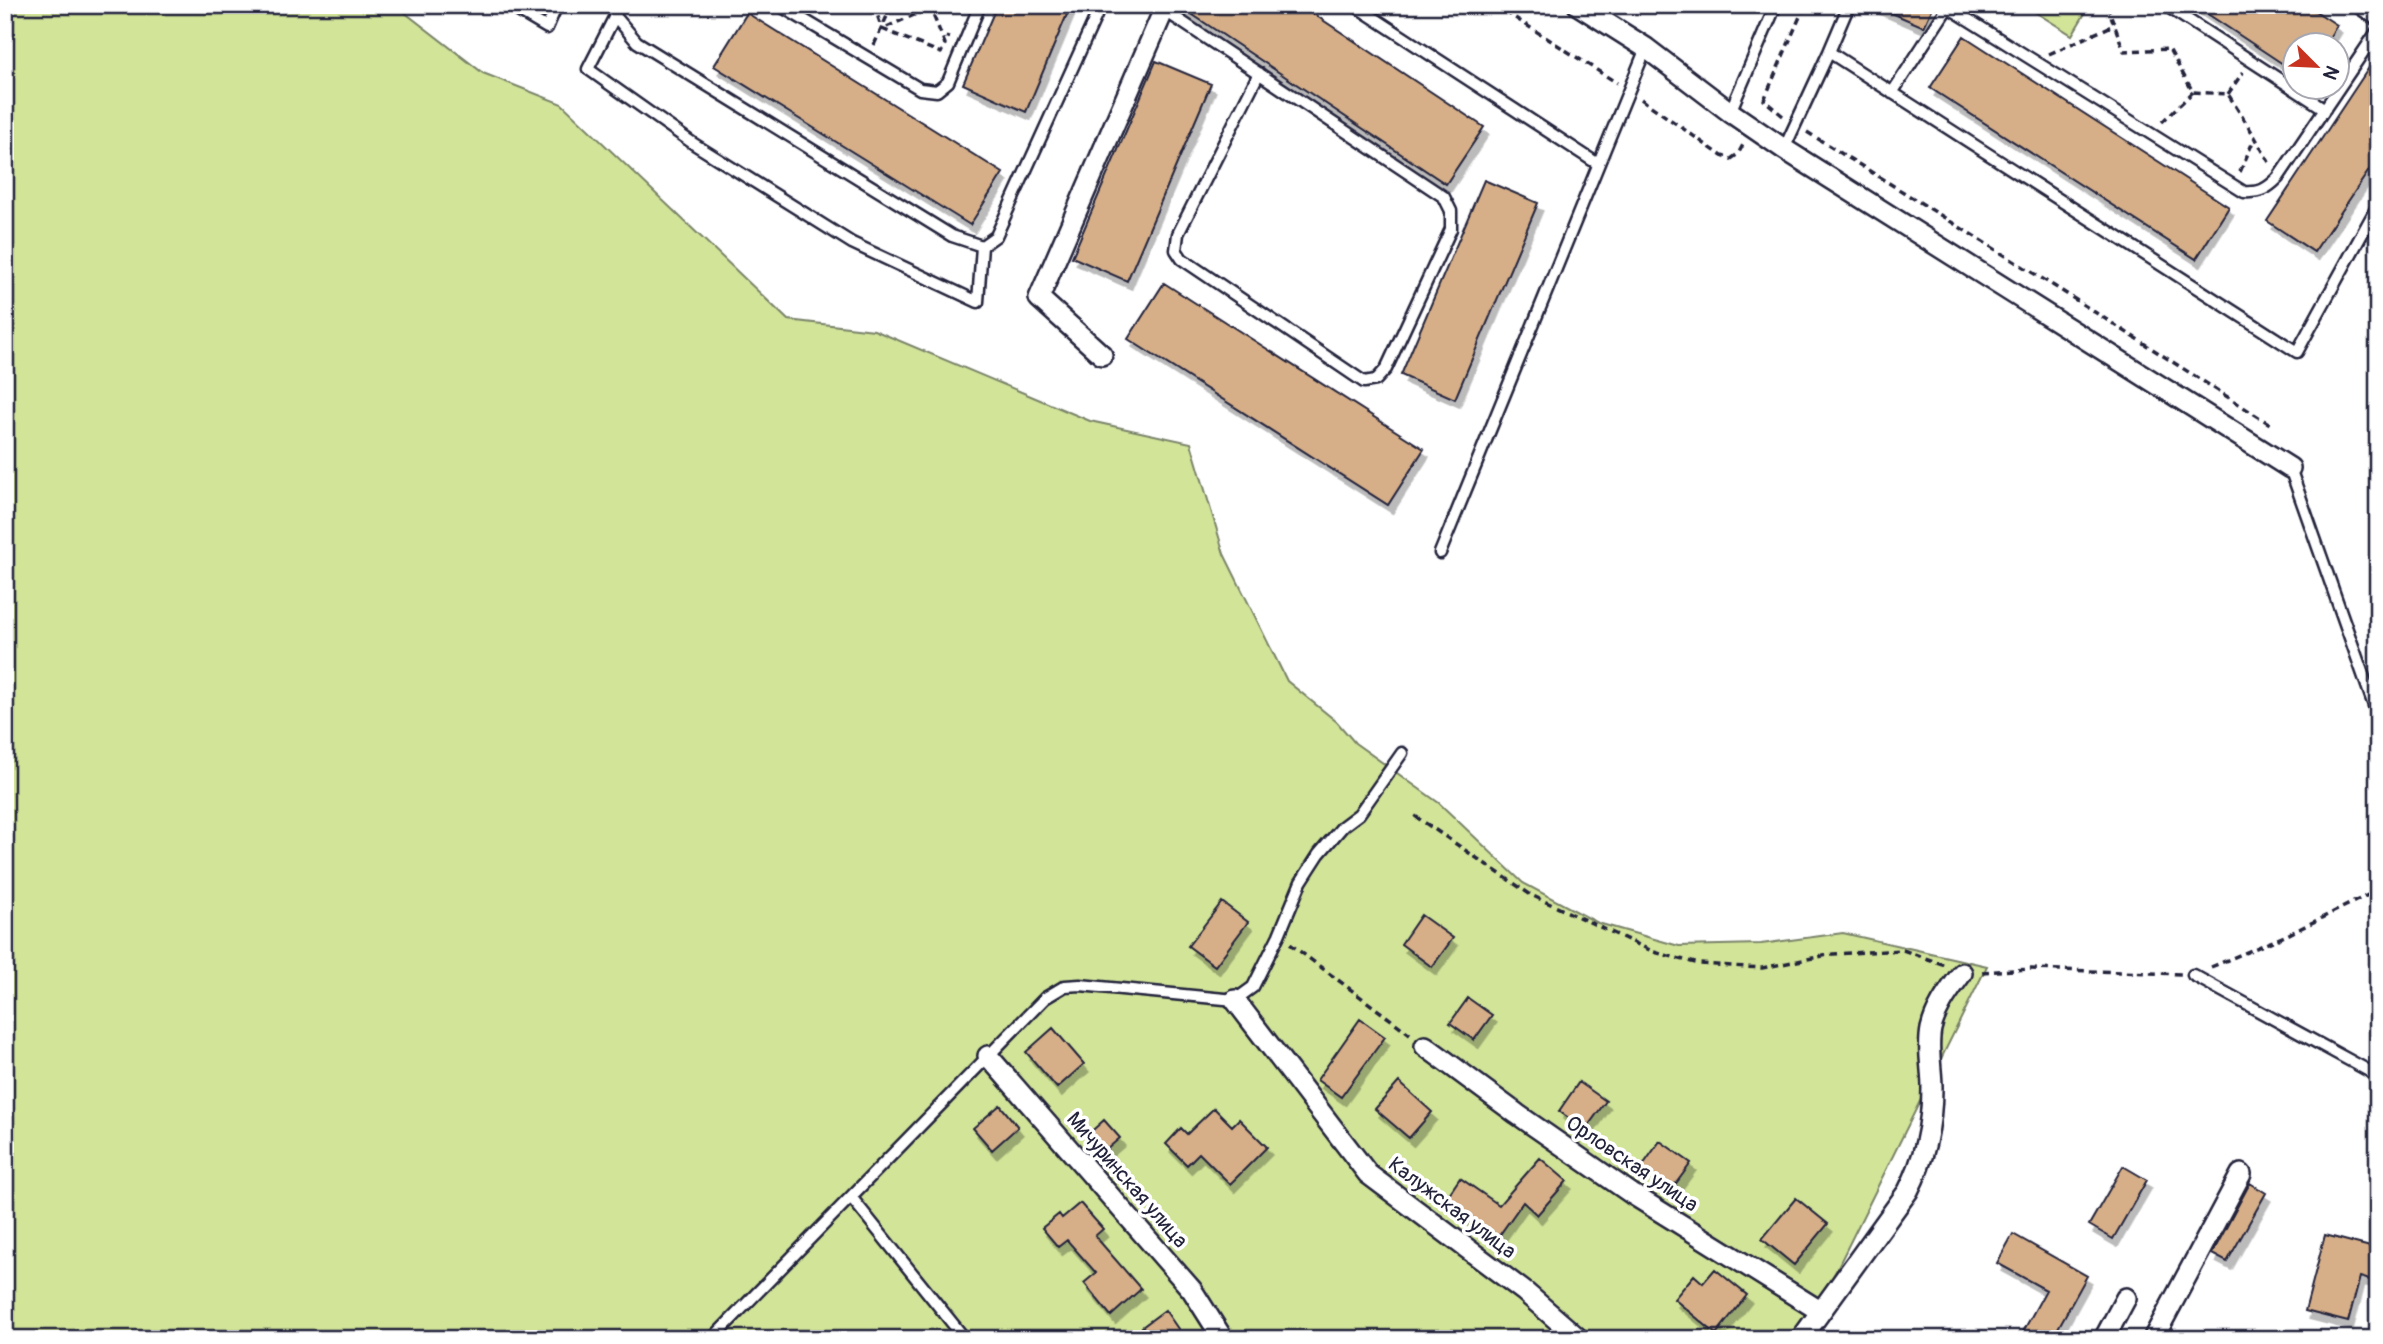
<svg xmlns="http://www.w3.org/2000/svg" width="2383" height="1344" viewBox="0 0 2383 1344" font-family="Pangolin,sans-serif">
<defs>
<filter id="shadow"><feDropShadow dx="4.5" dy="8" stdDeviation="0" flood-color="#0004"/></filter>
</defs>
<rect width="100%" height="100%" fill="#fff"/>
<filter id="ink" filterUnits="userSpaceOnUse"><feTurbulence type="fractalNoise" baseFrequency=".0143" numOctaves="2"/><feDisplacementMap in="SourceGraphic" scale="14" xChannelSelector="R" yChannelSelector="G"/><feConvolveMatrix kernelMatrix="1 2 1 2 8 2 1 2 1" color-interpolation-filters="sRGB"/></filter>
<g filter="url(#ink)">
<path fill="#d1e498" stroke="#7a836a" stroke-width="2" d="M5 5H395L483 73 562 104 788 320 874 330 1090 421 1191 443 1224 554 1287 681 1337 722 1355 743 1439 803 1523 883 1598 923 1679 946 1761 944 1843 933 1987 966 1817 1309 1797 1339H5Z
M2024 5H2090L2072 35Z"/>
<path fill="#d6af88" stroke="#22223b" stroke-width="2" filter="url(#shadow)" d="M997 5H1071L1026 112 963 84Z
M1178 5H1300L1484 127 1446 184Z
M1873 5H1934L1924 27Z
M2194 5H2306L2337 25 2324 46H2295V72Z
M747 13 1003 173 970 225 714 66Z
M1964 36 2229 207 2196 259 1930 88Z
M2378 54V157L2314 252 2267 221Z
M1156 61 1211 84 1127 281 1072 257Z
M1484 180 1538 203 1455 399 1401 375Z
M1164 283 1424 449 1388 505 1128 339Z
M1222 902 1248 922 1215 966 1188 946Z
M1421 915 1453 938 1432 967 1401 944Z
M1468 998 1492 1015 1474 1040 1450 1023Z
M1360 1019 1385 1037 1341 1097 1317 1080Z
M1053 1028 1084 1064 1057 1088 1026 1052Z
M1399 1082 1432 1112 1409 1138 1375 1109Z
M1579 1082 1606 1101 1585 1130 1559 1111Z
M1000 1105 1018 1127 992 1150 973 1128Z
M1214 1108 1232 1126 1239 1119 1267 1147 1230 1184 1199 1153 1187 1165 1166 1144 1181 1128 1187 1134Z
M1104 1120 1120 1138 1100 1155 1085 1137Z
M1660 1141 1691 1163 1671 1190 1641 1168Z
M1540 1158 1567 1181 1537 1215 1523 1202 1496 1240 1443 1203 1460 1178 1499 1205Z
M2123 1166 2147 1180 2113 1239 2089 1225Z
M2250 1183 2266 1193 2227 1262 2212 1254Z
M1796 1198 1828 1224 1794 1265 1762 1239Z
M1080 1203 1103 1229 1095 1236 1141 1289 1111 1316 1084 1283 1096 1273 1067 1240 1058 1247 1042 1228 1059 1214 1062 1218Z
M2013 1234 2087 1276 2052 1339H2019L2046 1290 1997 1263Z
M2325 1235 2378 1249 2370 1280 2360 1277 2348 1322 2305 1311Z
M1715 1269 1747 1295 1716 1334 1674 1299 1694 1275 1703 1283Z
M1165 1310 1185 1339H1150L1142 1327Z"/>
<g fill="none" stroke-linecap="round" stroke-linejoin="round">
<g stroke="#22223b" stroke-width="15">
<path id="lane" d="M508 5 547 28 557 5
M617 5 615 16 637 42 952 236 982 246
M779 5 920 89 937 91 948 82 980 5
M1354 5 1598 164
M1849 5 1829 52 2297 352 2378 205
M2165 5 2325 109
M2355 5 2378 21
M1164 10 1444 197 1451 211V229L1386 369 1376 380 1364 382 1182 259 1176 250 1178 234 1259 73
M615 16 588 69 694 144 852 243 978 302 982 246 996 236 1101 5
M1892 93 1948 7 2244 192C2260 193 2267 189 2278 178L2378 30
M1730 112 1776 5
M1784 149 1829 52
M2290 468 2378 717
M1440 553 1646 48
M2193 975 2369 1071 2378 1079
M851 1197 965 1339
M712 1339 1045 998 1065 986 1080 985 1235 1000 1253 987 1279 935 1301 882 1319 854 1343 826 1359 814 1402 753"/>
</g>
<g stroke="#22223b" stroke-width="24">
<path id="street" d="M1578 5 1646 48 1730 112 1784 149 2290 468
M1102 355 1039 298 1166 5
M1235 1000 1368 1174 1525 1292 1579 1339
M1425 1046 1517 1114 1632 1194 1820 1311
M988 1056 1192 1290 1223 1339
M1801 1339 1908 1191C1925 1158 1932 1125 1932 1088 1932 1068 1927 1049 1931 1029 1936 1007 1950 990 1962 973
M2104 1339 2126 1298
M2153 1339 2241 1174"/>
</g>
<path stroke="#22223b" stroke-width="3.5" stroke-dasharray="7 5" stroke-linecap="butt" d="M874 5 882 29
M929 5 945 44 948 36
M937 5 882 29 941 53 945 44
M1495 5 1617 83
M2107 5 2124 51 2169 49 2193 92 2228 94 2255 137
M814 10 825 5
M874 45 892 5
M2049 54 2114 25
M2228 94 2243 72
M1641 99 1722 156 1731 159 1738 154 1744 143
M1783 116 1764 100 1805 5
M2162 122 2193 92
M1807 132 2054 286 2273 426
M2240 172 2255 137 2270 164
M1415 816 1531 895 1654 952 1699 964 1762 968 1833 954 1903 950 1945 965
M1290 944 1410 1034
M2211 967 2287 935 2378 890
M1982 972 2031 969 2181 974"/>
<use href="#lane" stroke="#fff" stroke-width="10"/>
<use href="#street" stroke="#fff" stroke-width="19"/>
</g>
</g>
<g text-anchor="middle" dominant-baseline="central" stroke-width="7" stroke-linejoin="round" paint-order="stroke">
<g font-size="21" fill="#22223b" stroke="#fff">
<text transform="translate(1632 1164) rotate(34)">Орловская улица</text>
<text transform="translate(1127 1180) rotate(49)">Мичуринская улица</text>
<text transform="translate(1452 1208) rotate(37)">Калужская улица</text>
</g>
</g>
<rect width="2383" height="1344" fill="none" stroke="#fff" stroke-width="28"/>
<rect x="14" y="14" width="2355" height="1316" fill="none" stroke="#22223b" stroke-width="2.5" filter="url(#ink)"/>
<g transform="translate(2316 66) rotate(114)"><circle r="33" fill="#ffffff" stroke="#a7a7b1" stroke-width="2"/>
<path d="M0-5L12 26L0 18L-12 26Z" fill="#c8321e"/>
<text y="-10" font-size="19" font-weight="bold" text-anchor="middle" fill="#22223b">N</text>
</g>
</svg>
